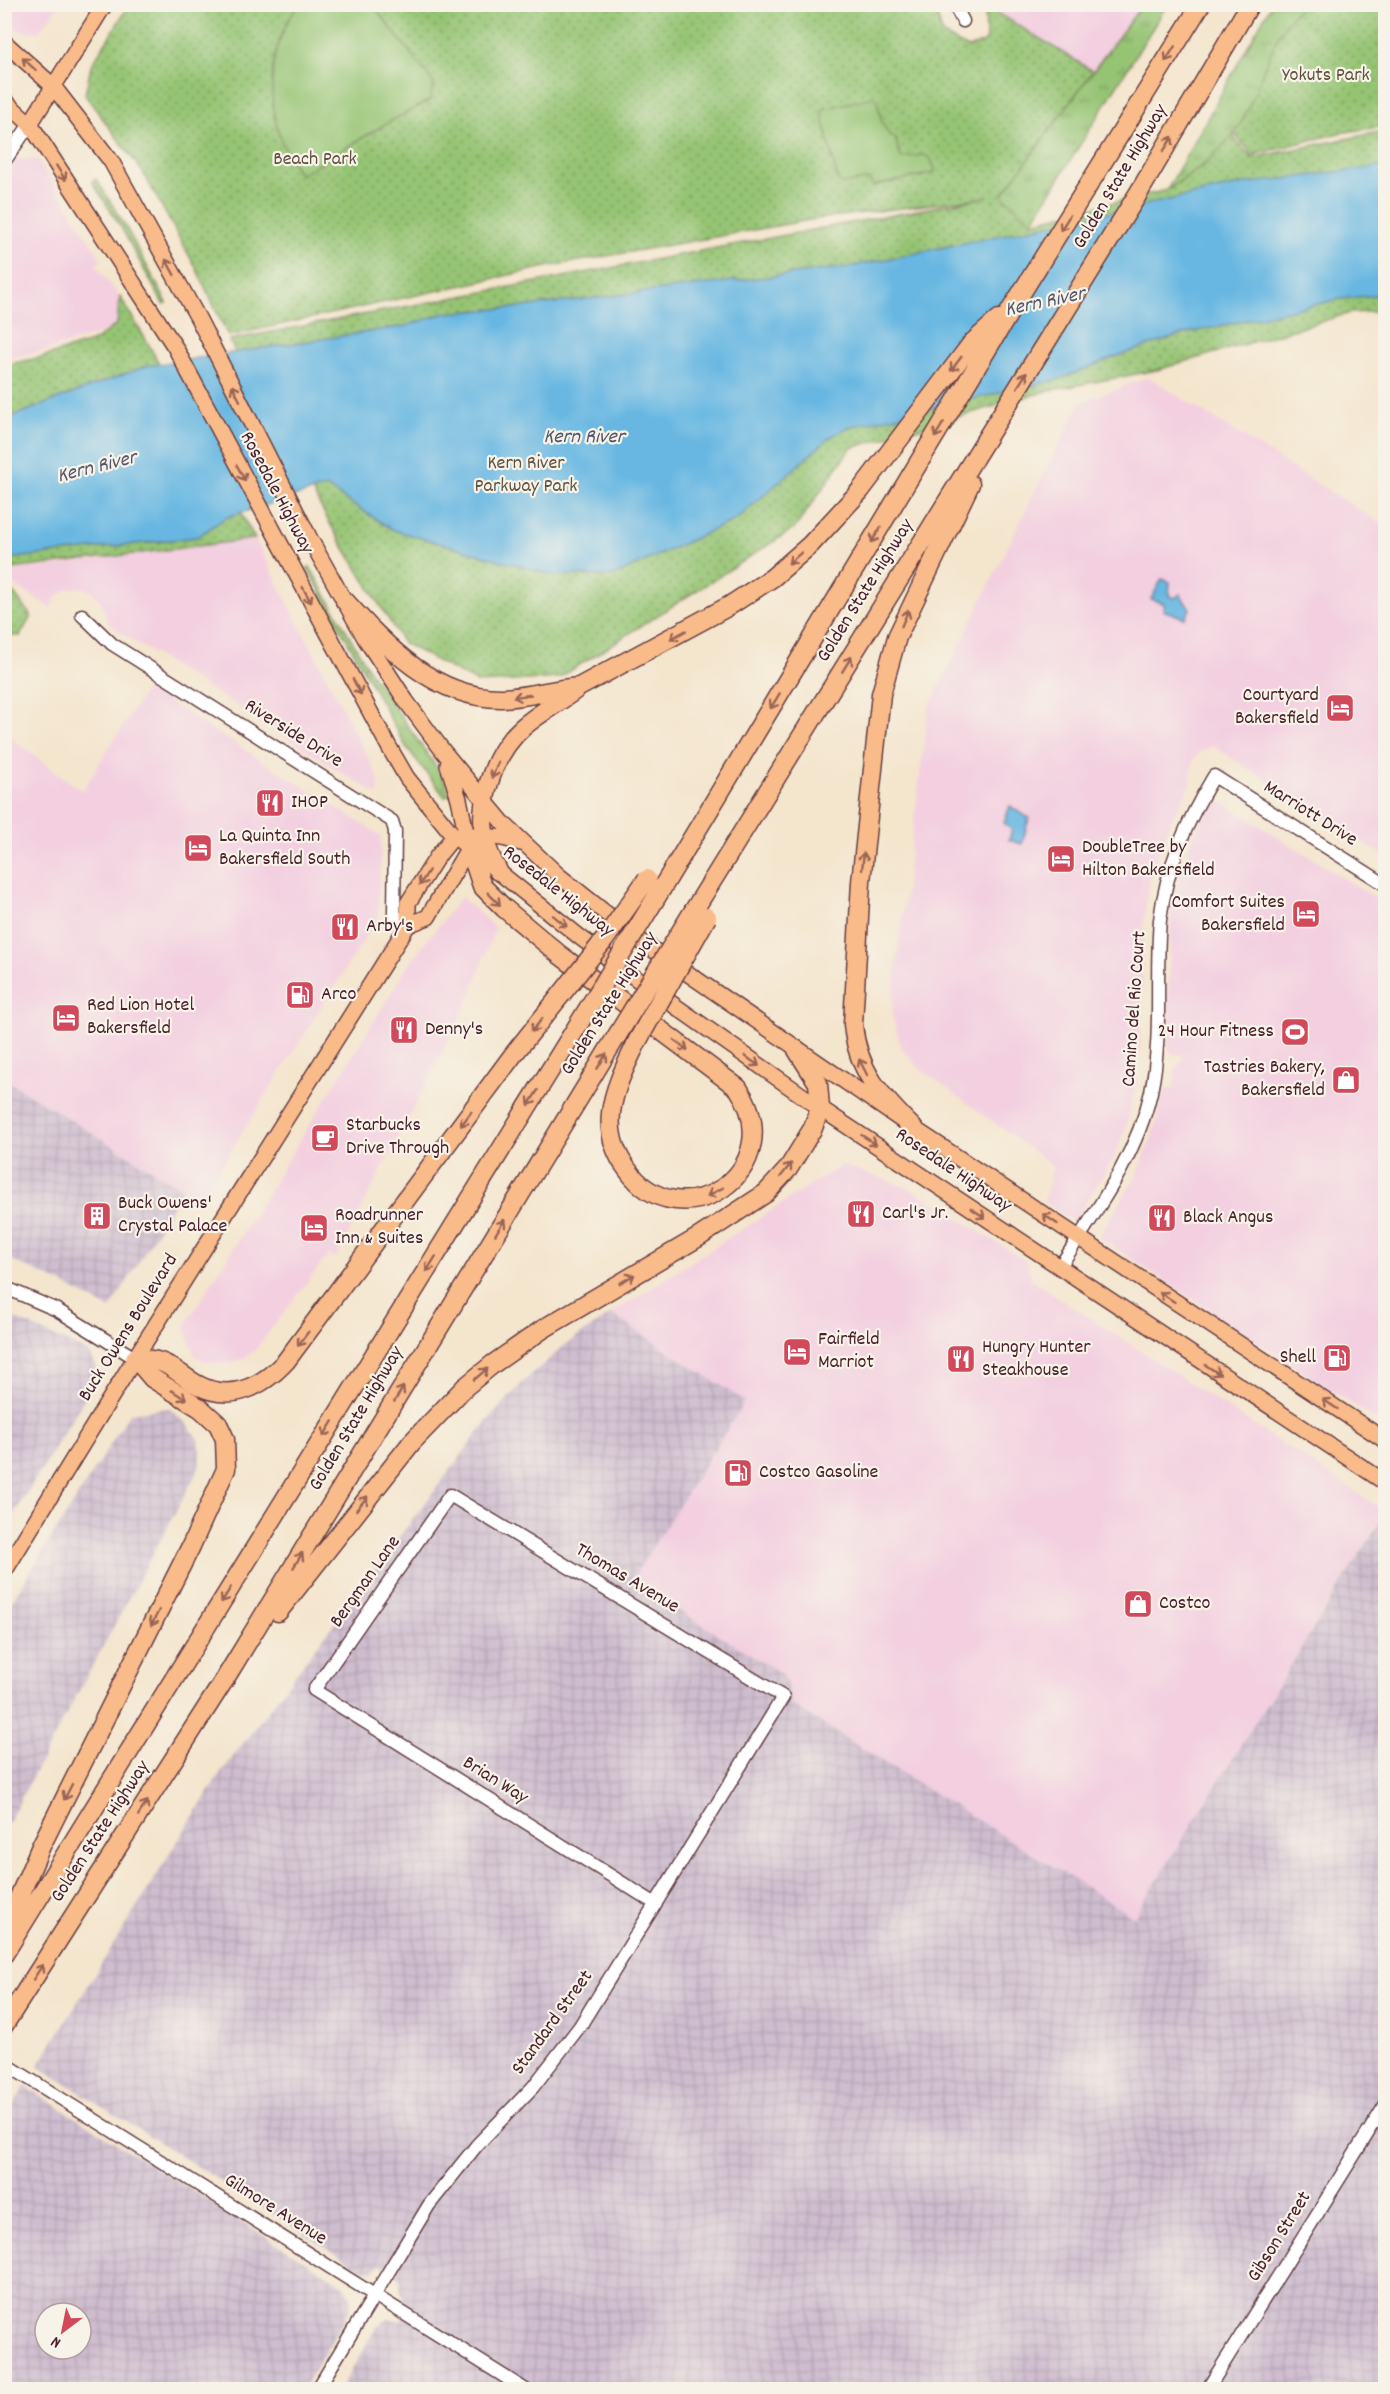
<svg xmlns="http://www.w3.org/2000/svg" width="1390" height="2394" viewBox="0 0 1390 2394" font-family="Dekko,sans-serif">
<defs>
<pattern id="industrial-grid" width="8" height="8" patternUnits="userSpaceOnUse" patternTransform="scale(1.5)"><rect width="8" height="8" fill="#cfbdcf"/><path d="M0 4h8M4 0v8" fill="none" stroke="#b3a2b2"/></pattern>
<pattern id="grass-tufts" width="24" height="20" patternUnits="userSpaceOnUse" patternTransform="scale(1.5)"><rect width="24" height="20" fill="#95c473"/><path d="M3 7l-1-3M5 7V3M7 7l1-3M15 17l-1-3M17 17v-4M19 17l1-3" fill="none" stroke="#7c9f5f"/></pattern>
<pattern id="park-dots" width="8" height="8" patternUnits="userSpaceOnUse" patternTransform="scale(1.5)"><rect width="8" height="8" fill="#95c473"/><path d="M2 2h.1M6 6h.1" fill="none" stroke="#7c9f5f" stroke-width="1.8" stroke-linecap="round"/></pattern>
</defs>
<rect width="100%" height="100%" fill="#f7f3e8"/>
<filter id="ink" filterUnits="userSpaceOnUse"><feTurbulence type="fractalNoise" baseFrequency=".0167" numOctaves="2"/><feDisplacementMap in="SourceGraphic" scale="12" xChannelSelector="R" yChannelSelector="G"/><feConvolveMatrix kernelMatrix="1 2 1 2 8 2 1 2 1" color-interpolation-filters="sRGB"/></filter>
<filter id="wash" filterUnits="userSpaceOnUse"><feTurbulence type="fractalNoise" baseFrequency=".008" numOctaves="4" result="noise"/><feDisplacementMap in="SourceGraphic" scale="24" xChannelSelector="R" yChannelSelector="G"/><feGaussianBlur stdDeviation="1.35" result="paint"/><feColorMatrix in="noise" values="0 0 0 0 0 0 0 0 0 0 0 0 0 0 0 0 0 1.4 0 .05"/><feComposite in="paint" operator="in"/></filter>
<g filter="url(#wash)">
<rect width="100%" height="100%" fill="#f4e5cd"/>
<path fill="#f3cfe0" d="M5 4H59V5L39 32 20 31 5 17Z
M985 5H1142L1093 71Z
M17 159H37L102 260 95 265 120 297 117 324 104 332 44 351 5 358V181Z
M1148 377 1385 526V857L1213 746 1200 752 1193 761 1190 785 1170 823 1154 865 1147 895 1144 920 1140 1049 1136 1085 1125 1131 1113 1159 1074 1222 1044 1202 1053 1166 918 1067 901 1047 892 1013 893 991 928 710 1046 469 1080 403Z
M255 539 379 779 378 795 118 631 107 621 101 601 91 591 79 587 67 589 57 597 51 608 5 579V572Z
M147 688 381 836 378 917 200 1200 5 1079 4 733 82 791Z
M1222 802 1385 904V1426L1099 1237 1139 1171 1153 1133 1163 1095 1167 1089 1174 1088 1175 1071 1184 1056 1172 1054 1167 1046 1171 911 1180 872 1193 838 1212 804Z
M461 897 495 928 468 1002 336 1258 328 1255 255 1350 244 1358 232 1363 220 1364 207 1362 195 1356 185 1326 411 961Z
M842 1165 909 1188 1026 1261 1032 1280 1385 1511 1134 1918 792 1705 783 1675 630 1581 745 1401 611 1314Z"/>
<path fill="url(#industrial-grid)" fill-rule="evenodd" d="M4 1079 183 1189 110 1309 61 1283 5 1257Z
M5 1314 88 1352 96 1365 97 1378 5 1529Z
M611 1314 745 1401 631 1581 784 1675 792 1705 1134 1917 1385 1513V2389H340L378 2326 388 2319 402 2321 404 2301 400 2289 401 2278 380 2264 373 2270H362L38 2066 217 1778 488 1420 524 1381 564 1346Z
M169 1408 189 1426 197 1438 201 1450 200 1463 196 1474 5 1828V1612L130 1413Z
M25 2086 345 2286 351 2297V2308L303 2389H5V2120ZM45 2313H81V2349H45Z"/>
<path fill="url(#grass-tufts)" stroke="#70724f" stroke-width="1.5" d="M1142 5H1167L1032 222 1001 195Z
M1271 5H1303C1270 33 1264 82 1245 119 1229 150 1195 172 1167 190Z
M96 179 124 224 167 303 163 304 122 229 92 181Z
M310 567 372 675 442 775 450 794 445 797 405 745 307 568Z"/>
<path fill="url(#park-dots)" stroke="#70724f" stroke-width="1.5" d="M129 5H930L936 9 942 34 968 48 986 41 985 5 1093 71 1002 195 1032 222 1167 190 1202 167 1232 136 1252 158 1385 131V311L1350 313 1157 370 1047 391 851 448 795 528 559 678 478 683 403 643 333 529 229 340 987 197 816 219 551 266 228 336 196 268 142 171 85 95 91 66Z
M1303 5H1385V126L1339 133 1253 155 1234 134C1261 96 1267 34 1303 5Z
M120 297 148 343 255 539 5 570 4 365 43 357 94 341 117 324Z
M5 582 31 616 20 636 5 635Z"/>
<path fill="#95c473" stroke="#70724f" stroke-width="1.5" d="M298 5H373L434 83 430 100 384 125 300 175C264 125 262 56 298 5Z
M873 97 877 101 882 122 890 137H895L901 158 924 155 930 158 935 169 934 173 872 186 870 179 842 184 838 181 822 113 824 109Z"/>
<path fill="#67b7e2" stroke="#586b86" stroke-width="1.5" d="M1385 166V294L1340 299 1184 334 1115 357 1060 379 848 427 829 438 737 519 613 576 553 575 393 530 326 487 227 517 197 537 5 559V419L146 366 406 326 445 313 522 307 849 267 1244 184Z
M1162 579 1170 582 1169 596 1175 598 1180 594 1190 609 1185 618 1163 610 1165 604 1151 599Z
M1010 806 1029 818 1022 844 1009 840 1012 830 1004 823Z"/>
</g>
<g filter="url(#ink)">
<g fill="none" stroke-linecap="round" stroke-linejoin="round">
<g stroke="#643d43" stroke-width="15">
<path id="minor" d="M954 4 963 21
M4 162 30 124
M82 615 112 644 392 821 395 831 394 915 408 925
M1059 1268C1095 1212 1136 1158 1151 1092 1163 1036 1155 977 1160 920 1166 867 1187 821 1214 776L1386 885
M4 1287 57 1310 135 1358
M4 2063 526 2390
M317 2390 429 2205 477 2145 533 2087 580 2026 783 1697 450 1495 314 1690 656 1904
M1207 2390 1386 2104"/>
</g>
<g stroke="#643d43" stroke-width="18">
<path id="major" d="M4 42 53 86 111 161 198 318 310 539 365 638 406 701 443 751 504 824 558 875 642 942 913 1128 1386 1441
M4 100 30 124 175 347 389 747 407 778 454 836 581 938 641 982 820 1108 1386 1483
M30 124 105 4
M448 765 459 799 469 847
M474 835 503 838 521 843
M408 925 428 917 469 847
M4 1572 135 1358 408 925V903L437 857 454 836"/>
</g>
<g stroke="#643d43" stroke-width="21">
<path id="highway" d="M345 601C386 646 435 699 502 698 528 697 553 689 579 687
M469 847 482 886 504 908 560 955 738 1088C793 1170 680 1245 627 1169 615 1153 609 1133 611 1113 614 1087 627 1063 638 1040
M498 871C494 863 489 855 487 846 475 807 493 753 523 727 540 712 562 701 579 687L729 606 772 578 810 545 860 491 972 343 999 319
M662 888 1012 308 1201 4
M694 910 1138 194 1250 4
M913 1128C881 1096 857 1071 853 1024L861 882 881 694 897 637 970 484
M135 1358C143 1359 155 1359 163 1363 175 1368 186 1379 198 1385 231 1403 263 1386 286 1361L513 1055 560 996
M278 1612 412 1442 465 1387 493 1364 543 1329 699 1237 766 1193 788 1169 813 1128 820 1108 818 1083 797 1050
M4 1932 41 1846 191 1546 226 1469 225 1439 218 1424 200 1408 152 1378 135 1358
M4 1954 586 1012
M4 2025 223 1682 618 1034"/>
</g>
<use href="#minor" stroke="#fff" stroke-width="12"/>
<use href="#major" stroke="#fabb8b" stroke-width="15"/>
<use href="#highway" stroke="#fabb8b" stroke-width="18"/>
<g stroke="#643d43" stroke-width="21" stroke-linecap="butt">
<path id="highway-bridge" d="M560 996 605 939 647 879
M586 1012 662 888
M618 1034 694 910
M638 1040 707 917"/>
</g>
<use href="#highway-bridge" stroke="#fabb8b" stroke-width="18"/>
</g>
<defs><path id="oneway-shaft" d="M-6 0H5M1.5-3L5.5 0L1.5 3" fill="none" stroke-width="1.6" stroke-linecap="round" stroke-linejoin="round" transform="scale(1.5)"/></defs>
<g stroke="#996556">
<use href="#oneway-shaft" transform="translate(1170 54) rotate(122)"/>
<use href="#oneway-shaft" transform="translate(29 64) rotate(-138)"/>
<use href="#oneway-shaft" transform="translate(1168 144) rotate(-59)"/>
<use href="#oneway-shaft" transform="translate(61 173) rotate(57)"/>
<use href="#oneway-shaft" transform="translate(1065 223) rotate(122)"/>
<use href="#oneway-shaft" transform="translate(170 267) rotate(-119)"/>
<use href="#oneway-shaft" transform="translate(956 364) rotate(127)"/>
<use href="#oneway-shaft" transform="translate(1022 380) rotate(-58)"/>
<use href="#oneway-shaft" transform="translate(236 393) rotate(-117)"/>
<use href="#oneway-shaft" transform="translate(939 430) rotate(121)"/>
<use href="#oneway-shaft" transform="translate(241 473) rotate(62)"/>
<use href="#oneway-shaft" transform="translate(876 535) rotate(121)"/>
<use href="#oneway-shaft" transform="translate(795 558) rotate(139)"/>
<use href="#oneway-shaft" transform="translate(307 595) rotate(61)"/>
<use href="#oneway-shaft" transform="translate(905 618) rotate(-67)"/>
<use href="#oneway-shaft" transform="translate(678 635) rotate(151)"/>
<use href="#oneway-shaft" transform="translate(847 664) rotate(-58)"/>
<use href="#oneway-shaft" transform="translate(357 687) rotate(62)"/>
<use href="#oneway-shaft" transform="translate(522 696) rotate(171)"/>
<use href="#oneway-shaft" transform="translate(775 701) rotate(121)"/>
<use href="#oneway-shaft" transform="translate(495 770) rotate(112)"/>
<use href="#oneway-shaft" transform="translate(863 861) rotate(-84)"/>
<use href="#oneway-shaft" transform="translate(424 878) rotate(122)"/>
<use href="#oneway-shaft" transform="translate(494 899) rotate(45)"/>
<use href="#oneway-shaft" transform="translate(560 921) rotate(39)"/>
<use href="#oneway-shaft" transform="translate(537 1025) rotate(128)"/>
<use href="#oneway-shaft" transform="translate(681 1045) rotate(37)"/>
<use href="#oneway-shaft" transform="translate(602 1061) rotate(-59)"/>
<use href="#oneway-shaft" transform="translate(752 1061) rotate(35)"/>
<use href="#oneway-shaft" transform="translate(863 1067) rotate(-117)"/>
<use href="#oneway-shaft" transform="translate(533 1098) rotate(122)"/>
<use href="#oneway-shaft" transform="translate(466 1119) rotate(126)"/>
<use href="#oneway-shaft" transform="translate(869 1140) rotate(33)"/>
<use href="#oneway-shaft" transform="translate(786 1170) rotate(-52)"/>
<use href="#oneway-shaft" transform="translate(715 1192) rotate(152)"/>
<use href="#oneway-shaft" transform="translate(978 1213) rotate(34)"/>
<use href="#oneway-shaft" transform="translate(1050 1219) rotate(-146)"/>
<use href="#oneway-shaft" transform="translate(500 1227) rotate(-59)"/>
<use href="#oneway-shaft" transform="translate(431 1264) rotate(122)"/>
<use href="#oneway-shaft" transform="translate(627 1279) rotate(-30)"/>
<use href="#oneway-shaft" transform="translate(1167 1297) rotate(-147)"/>
<use href="#oneway-shaft" transform="translate(303 1339) rotate(127)"/>
<use href="#oneway-shaft" transform="translate(1213 1370) rotate(33)"/>
<use href="#oneway-shaft" transform="translate(481 1374) rotate(-40)"/>
<use href="#oneway-shaft" transform="translate(399 1394) rotate(-59)"/>
<use href="#oneway-shaft" transform="translate(179 1395) rotate(32)"/>
<use href="#oneway-shaft" transform="translate(1330 1404) rotate(-147)"/>
<use href="#oneway-shaft" transform="translate(328 1429) rotate(122)"/>
<use href="#oneway-shaft" transform="translate(362 1503) rotate(-51)"/>
<use href="#oneway-shaft" transform="translate(298 1560) rotate(-59)"/>
<use href="#oneway-shaft" transform="translate(226 1595) rotate(122)"/>
<use href="#oneway-shaft" transform="translate(155 1618) rotate(117)"/>
<use href="#oneway-shaft" transform="translate(68 1792) rotate(117)"/>
<use href="#oneway-shaft" transform="translate(143 1808) rotate(-57)"/>
<use href="#oneway-shaft" transform="translate(38 1972) rotate(-57)"/>
</g>
</g>
<defs>
<g id="hotel-square" transform="scale(1.5)"><rect x="-9" y="-9" width="18" height="18" rx="4" fill="#d1495b" stroke="#f7f3e8"/><path d="M-6-4.5h1.5V1H6V5H4.5V3h-9V5H-6ZM-4 0a1.8 1.8 0 1 1 3.6 0ZM.5 0V-2.5h3Q6-2.5 6 0Z" fill="#fff"/></g>
<g id="restaurant-square" transform="scale(1.5)"><rect x="-9" y="-9" width="18" height="18" rx="4" fill="#d1495b" stroke="#f7f3e8"/><path d="M-5-6h1v4h1v-4h1v4h1v-4h1v5L-1.5 .5V6h-2V.5L-5-1ZM5-6V6H3V1.5H1.5Q1.5-4 5-6Z" fill="#fff"/></g>
<g id="fuel-square" transform="scale(1.5)"><rect x="-9" y="-9" width="18" height="18" rx="4" fill="#d1495b" stroke="#f7f3e8"/><path d="M-5.5-6h7V0h2V4h1.3V-2.5L3-4.5l.8-.8L6-3V5H2.5V1h-1V6h-7ZM-4.2-4.7v3.2H.2V-4.7Z" fill="#fff"/></g>
<g id="stadium-square" transform="scale(1.5)"><rect x="-9" y="-9" width="18" height="18" rx="4" fill="#d1495b" stroke="#f7f3e8"/><path d="M0-5a6.5 5 0 1 0 0 10a6.5 5 0 1 0 0-10ZM-3.5-1.8h7v3.6h-7Z" fill="#fff"/></g>
<g id="shop-square" transform="scale(1.5)"><rect x="-9" y="-9" width="18" height="18" rx="4" fill="#d1495b" stroke="#f7f3e8"/><path d="M-5-2.5h2.3a2.7 3.5 0 0 1 5.4 0H5L5.5 6h-11ZM-1.5-2.5h3a1.5 2.3 0 0 0-3 0Z" fill="#fff"/></g>
<g id="cafe-square" transform="scale(1.5)"><rect x="-9" y="-9" width="18" height="18" rx="4" fill="#d1495b" stroke="#f7f3e8"/><path d="M-5.5-4.5H6V0H3Q3 3.5 0 3.5H-2.5Q-5.5 3.5-5.5 0ZM3-3.2v2h1.7v-2ZM-6 4.5H4V6H-6Z" fill="#fff"/></g>
<g id="building-square" transform="scale(1.5)"><rect x="-9" y="-9" width="18" height="18" rx="4" fill="#d1495b" stroke="#f7f3e8"/><path d="M-4-6H4V6H1V3H-1V6H-4ZM-2.5-4.3h1.7v1.8h-1.7ZM.8-4.3h1.7v1.8H.8ZM-2.5-1h1.7V.8h-1.7ZM.8-1h1.7V.8H.8Z" fill="#fff"/></g>
</defs>
<g fill-rule="evenodd">
<use href="#hotel-square" x="1340" y="708"/>
<use href="#restaurant-square" x="270" y="803"/>
<use href="#hotel-square" x="198" y="848"/>
<use href="#hotel-square" x="1061" y="859"/>
<use href="#hotel-square" x="1306" y="914"/>
<use href="#restaurant-square" x="345" y="927"/>
<use href="#fuel-square" x="300" y="995"/>
<use href="#hotel-square" x="66" y="1018"/>
<use href="#restaurant-square" x="404" y="1030"/>
<use href="#stadium-square" x="1295" y="1032"/>
<use href="#shop-square" x="1346" y="1080"/>
<use href="#cafe-square" x="325" y="1138"/>
<use href="#restaurant-square" x="861" y="1214"/>
<use href="#building-square" x="97" y="1216"/>
<use href="#restaurant-square" x="1162" y="1218"/>
<use href="#hotel-square" x="314" y="1228"/>
<use href="#hotel-square" x="797" y="1352"/>
<use href="#fuel-square" x="1337" y="1358"/>
<use href="#restaurant-square" x="961" y="1359"/>
<use href="#fuel-square" x="738" y="1473"/>
<use href="#shop-square" x="1138" y="1604"/>
</g>
<g text-anchor="middle" dominant-baseline="central" stroke-width="4.5" stroke-linejoin="round" paint-order="stroke">
<g font-size="20" fill="#605141" stroke="#f7f3e8">
<text x="1326" y="76">Yokuts Park</text>
<text x="315" y="160">Beach Park</text>
<text x="526" y="464">Kern River<tspan x="526" dy="23">Parkway Park</tspan></text>
</g>
<g font-size="20" fill="#4a1f2b" stroke="#f7f3e8">
<text transform="translate(1121 177) rotate(-59)">Golden State Highway</text>
<text transform="translate(276 493) rotate(62)">Rosedale Highway</text>
<text transform="translate(866 591) rotate(-58)">Golden State Highway</text>
<text transform="translate(293 734) rotate(32)">Riverside Drive</text>
<text transform="translate(1310 814) rotate(32)">Marriott Drive</text>
<text transform="translate(558 892) rotate(38)">Rosedale Highway</text>
<text transform="translate(610 1004) rotate(-58)">Golden State Highway</text>
<text transform="translate(1135 1009) rotate(-86)">Camino del Rio Court</text>
<text transform="translate(953 1171) rotate(34)">Rosedale Highway</text>
<text transform="translate(129 1328) rotate(-58)">Buck Owens Boulevard</text>
<text transform="translate(357 1419) rotate(-59)">Golden State Highway</text>
<text transform="translate(627 1579) rotate(31)">Thomas Avenue</text>
<text transform="translate(366 1582) rotate(-55)">Bergman Lane</text>
<text transform="translate(495 1781) rotate(32)">Brian Way</text>
<text transform="translate(101 1832) rotate(-57)">Golden State Highway</text>
<text transform="translate(553 2023) rotate(-54)">Standard Street</text>
<text transform="translate(275 2210) rotate(32)">Gilmore Avenue</text>
<text transform="translate(1280 2237) rotate(-58)">Gibson Street</text>
</g>
<g font-size="20" fill="#4a1f2b" stroke="#f7f3e8" text-anchor="start">
<text x="1319" y="696" text-anchor="end">Courtyard<tspan x="1319" dy="23">Bakersfield</tspan></text>
<text x="291" y="803">IHOP</text>
<text x="219" y="837">La Quinta Inn<tspan x="219" dy="23">Bakersfield South</tspan></text>
<text x="1082" y="848">DoubleTree by<tspan x="1082" dy="23">Hilton Bakersfield</tspan></text>
<text x="1285" y="903" text-anchor="end">Comfort Suites<tspan x="1285" dy="23">Bakersfield</tspan></text>
<text x="366" y="927">Arby's</text>
<text x="321" y="995">Arco</text>
<text x="87" y="1006">Red Lion Hotel<tspan x="87" dy="23">Bakersfield</tspan></text>
<text x="425" y="1030">Denny's</text>
<text x="1274" y="1032" text-anchor="end">24 Hour Fitness</text>
<text x="1325" y="1068" text-anchor="end">Tastries Bakery,<tspan x="1325" dy="23">Bakersfield</tspan></text>
<text x="346" y="1126">Starbucks<tspan x="346" dy="23">Drive Through</tspan></text>
<text x="118" y="1204">Buck Owens'<tspan x="118" dy="23">Crystal Palace</tspan></text>
<text x="882" y="1214">Carl's Jr.</text>
<text x="335" y="1216">Roadrunner<tspan x="335" dy="23">Inn &amp; Suites</tspan></text>
<text x="1183" y="1218">Black Angus</text>
<text x="818" y="1340">Fairfield<tspan x="818" dy="23">Marriot</tspan></text>
<text x="982" y="1348">Hungry Hunter<tspan x="982" dy="23">Steakhouse</tspan></text>
<text x="1316" y="1358" text-anchor="end">Shell</text>
<text x="759" y="1473">Costco Gasoline</text>
<text x="1159" y="1604">Costco</text>
</g>
<g font-size="21" font-style="italic" fill="#54546b" stroke="#f7f3e8">
<text transform="translate(1045 303) rotate(-12)">Kern River</text>
<text x="584" y="438">Kern River</text>
<text transform="translate(97 468) rotate(-14)">Kern River</text>
</g>
</g>
<rect width="1390" height="2394" fill="none" stroke="#f7f3e8" stroke-width="24"/>
<g transform="translate(63 2331) rotate(212)"><circle r="28" fill="#f7f3e8" stroke="#b29e9c" stroke-width="1.5"/>
<path d="M0-4.5L10 22L0 15L-10 22Z" fill="#d1495b"/>
<text y="-9" font-size="16" font-weight="bold" text-anchor="middle" fill="#4a1f2b">N</text>
</g>
</svg>
